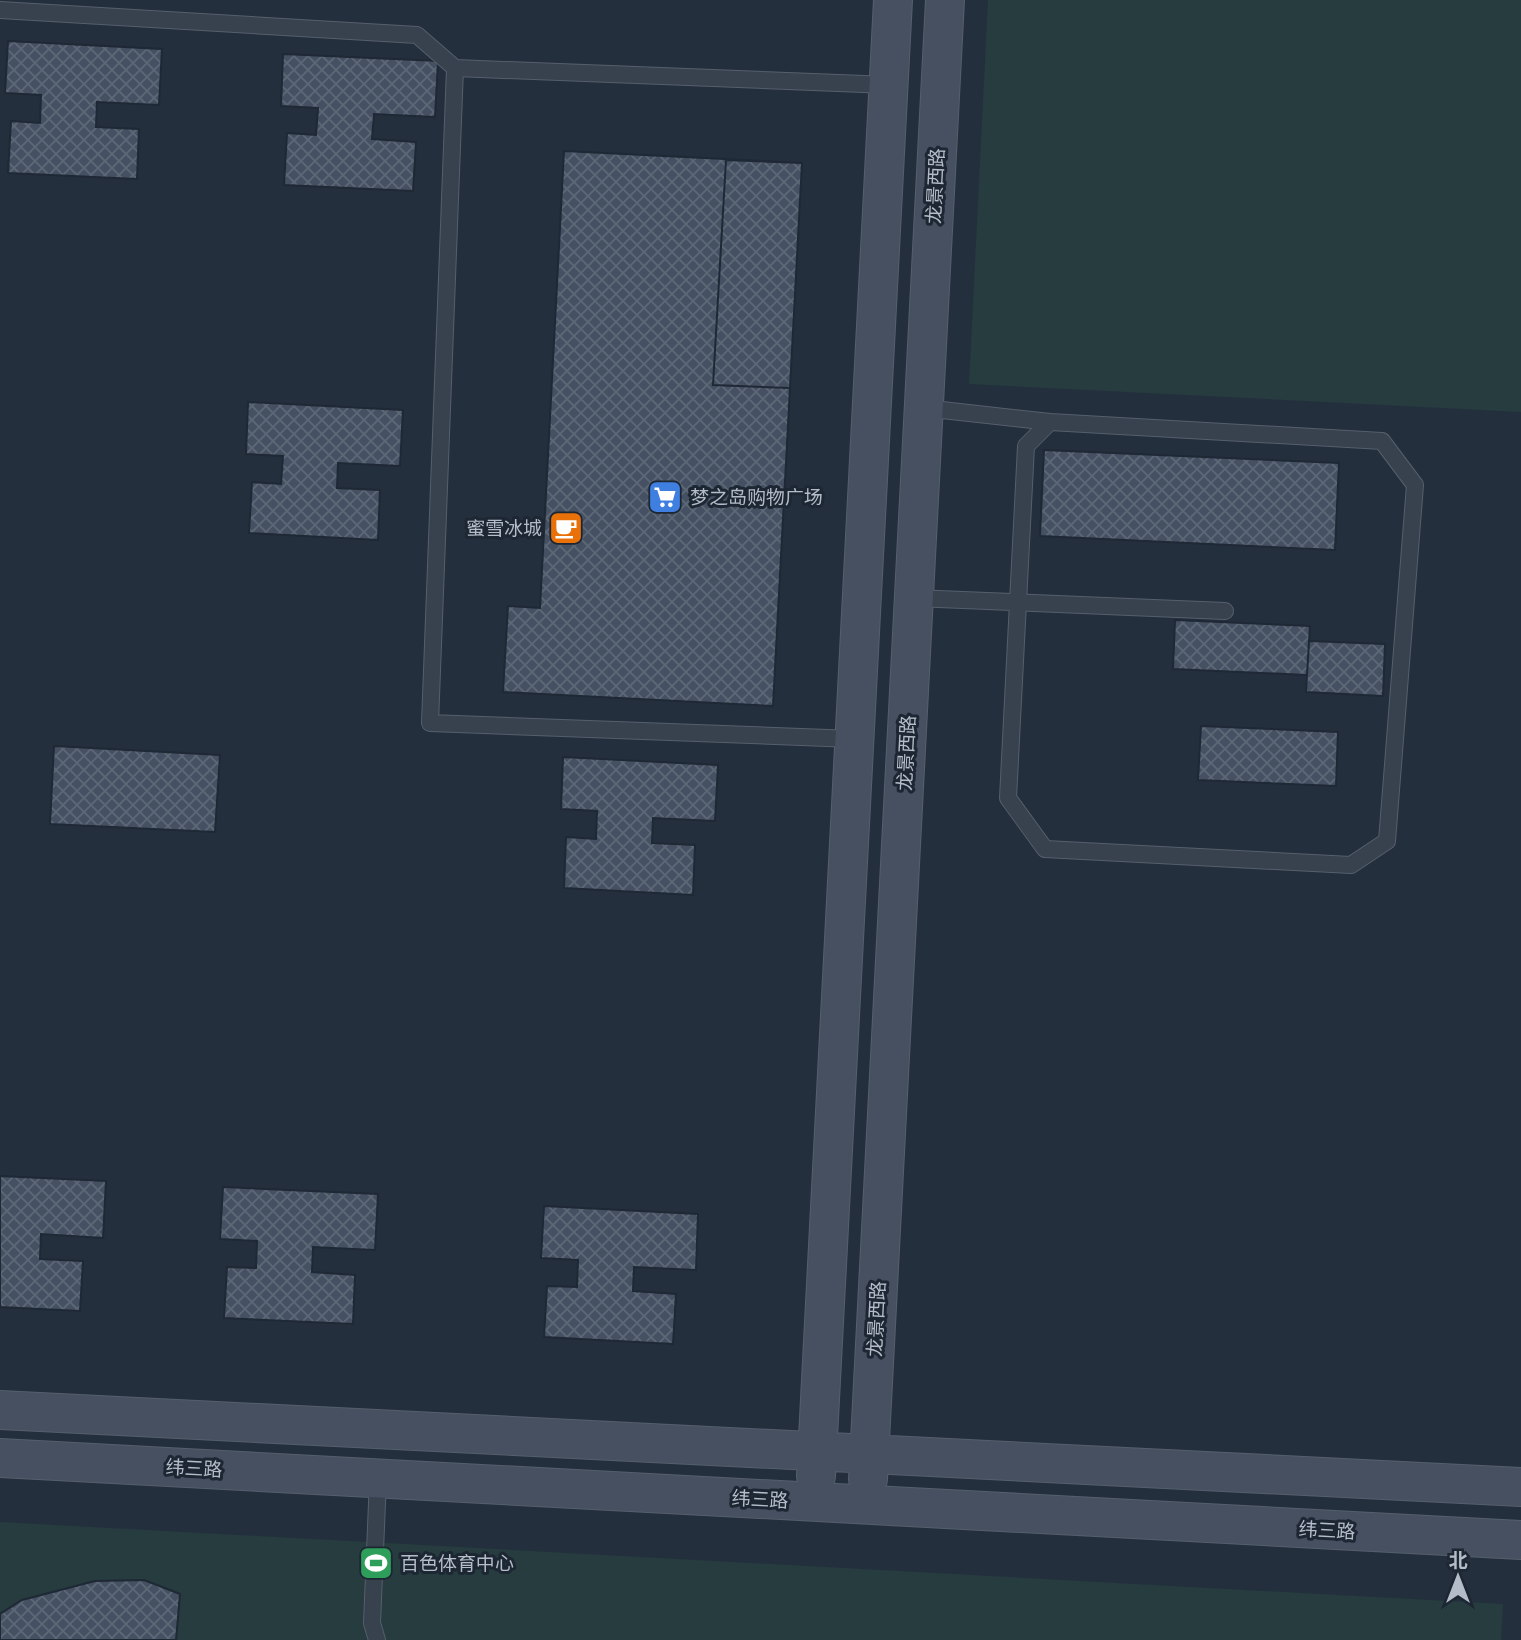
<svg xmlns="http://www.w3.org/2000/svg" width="1521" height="1640" viewBox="0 0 1521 1640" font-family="Quicksand,'Noto Sans SC',sans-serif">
<defs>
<pattern id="building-cross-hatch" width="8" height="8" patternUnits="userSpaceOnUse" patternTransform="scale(1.75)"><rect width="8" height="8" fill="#455162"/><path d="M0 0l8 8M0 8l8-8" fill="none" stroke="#5d6877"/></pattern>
</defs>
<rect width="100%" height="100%" fill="#242f3e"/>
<path fill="#263c3f" d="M988 0H1521V412L969 384Z
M0 1522 1503 1604 1501 1640H0Z"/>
<path fill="url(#building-cross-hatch)" stroke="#1f2835" stroke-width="2" d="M8 41 162 49 159 105 97 102 96 127 139 129 137 179 8 173 11 121 40 123 41 95 5 93Z
M283 54 438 61 435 117 374 114 372 139 416 142 413 191 284 185 287 133 316 135 318 108 281 106Z
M564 151 802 163 773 706 503 692 508 606 540 608Z
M726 160 802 163 790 388 713 385Z
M248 402 403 410 400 466 338 463 337 488 380 490 378 540 249 533 252 482 281 484 283 456 246 454Z
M1044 450 1339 463 1335 550 1040 536Z
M1175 620 1310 626 1307 675 1173 669Z
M1309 641 1385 644 1383 696 1306 692Z
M1201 726 1338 732 1336 786 1198 780Z
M54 746 220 755 215 832 50 824Z
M563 757 718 765 715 821 653 818 652 843 695 845 693 895 564 888 566 837 596 839 597 811 561 809Z
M0 1176 106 1181 103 1238 41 1234 40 1259 83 1261 80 1311 0 1307Z
M223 1187 378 1194 375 1250 313 1247 312 1272 355 1275 353 1324 224 1318 227 1267 256 1268 257 1241 220 1239Z
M544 1206 698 1214 696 1270 634 1267 633 1291 676 1294 673 1344 544 1337 547 1286 577 1287 578 1260 541 1258Z
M144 1580 180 1594 176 1640H0V1614L22 1600 95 1581Z"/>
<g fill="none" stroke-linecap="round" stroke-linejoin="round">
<g stroke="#565f6c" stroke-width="18">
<path id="service" d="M0 10 417 35 455 68
M924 408 1050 422
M1050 422 1382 441 1415 485 1387 841 1351 865 1045 849 1008 798 1026 446Z
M914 598 1225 611
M854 739 430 723 455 68 889 85
M377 1640 372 1623 378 1479"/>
</g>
<g stroke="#565f6c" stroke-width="40">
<path id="secondary" d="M0 1410 1521 1487
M0 1458 1521 1540
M816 1476 893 0
M868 1479 945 0"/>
</g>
<use href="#service" stroke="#38414e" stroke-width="16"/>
<use href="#secondary" stroke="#465061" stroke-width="38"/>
</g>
<defs>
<g id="supermarket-square" transform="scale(1.75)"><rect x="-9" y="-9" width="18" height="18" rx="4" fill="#3f7fe0" stroke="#1d2633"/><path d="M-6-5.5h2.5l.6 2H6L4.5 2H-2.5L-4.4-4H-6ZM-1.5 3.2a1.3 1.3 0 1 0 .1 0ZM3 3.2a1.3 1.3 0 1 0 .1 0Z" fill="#fff"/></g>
<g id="cafe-square" transform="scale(1.75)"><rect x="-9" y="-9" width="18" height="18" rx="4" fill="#e8710a" stroke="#1d2633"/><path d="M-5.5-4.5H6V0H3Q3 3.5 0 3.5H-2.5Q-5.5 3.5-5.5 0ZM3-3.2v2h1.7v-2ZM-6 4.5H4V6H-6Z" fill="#fff"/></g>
<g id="stadium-square" transform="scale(1.75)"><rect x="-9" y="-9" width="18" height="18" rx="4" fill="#2e9e5b" stroke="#1d2633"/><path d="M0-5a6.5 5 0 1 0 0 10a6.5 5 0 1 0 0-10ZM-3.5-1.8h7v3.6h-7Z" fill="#fff"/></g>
</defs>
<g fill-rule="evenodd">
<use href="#supermarket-square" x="665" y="497"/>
<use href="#cafe-square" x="566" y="528"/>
<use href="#stadium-square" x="376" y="1563"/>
</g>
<g text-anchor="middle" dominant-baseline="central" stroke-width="6" stroke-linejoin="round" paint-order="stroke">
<g font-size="19" fill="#b4bcc9" stroke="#1d2633">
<text transform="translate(935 186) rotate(-87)">龙景西路</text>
<text transform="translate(906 753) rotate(-87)">龙景西路</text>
<text transform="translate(876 1319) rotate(-87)">龙景西路</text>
<text transform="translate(194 1468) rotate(3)">纬三路</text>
<text transform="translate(760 1499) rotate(3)">纬三路</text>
<text transform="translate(1327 1530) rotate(3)">纬三路</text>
</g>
<g font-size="19" fill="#b4bcc9" stroke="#1d2633" text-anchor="start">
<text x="690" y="497">梦之岛购物广场</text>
<text x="542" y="528" text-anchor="end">蜜雪冰城</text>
<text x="400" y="1563">百色体育中心</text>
</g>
</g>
<g transform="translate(1458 1577)" stroke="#1d2633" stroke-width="5" paint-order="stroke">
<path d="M0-5L12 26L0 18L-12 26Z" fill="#b4bcc9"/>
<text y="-10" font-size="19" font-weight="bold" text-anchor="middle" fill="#b4bcc9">北</text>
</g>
</svg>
